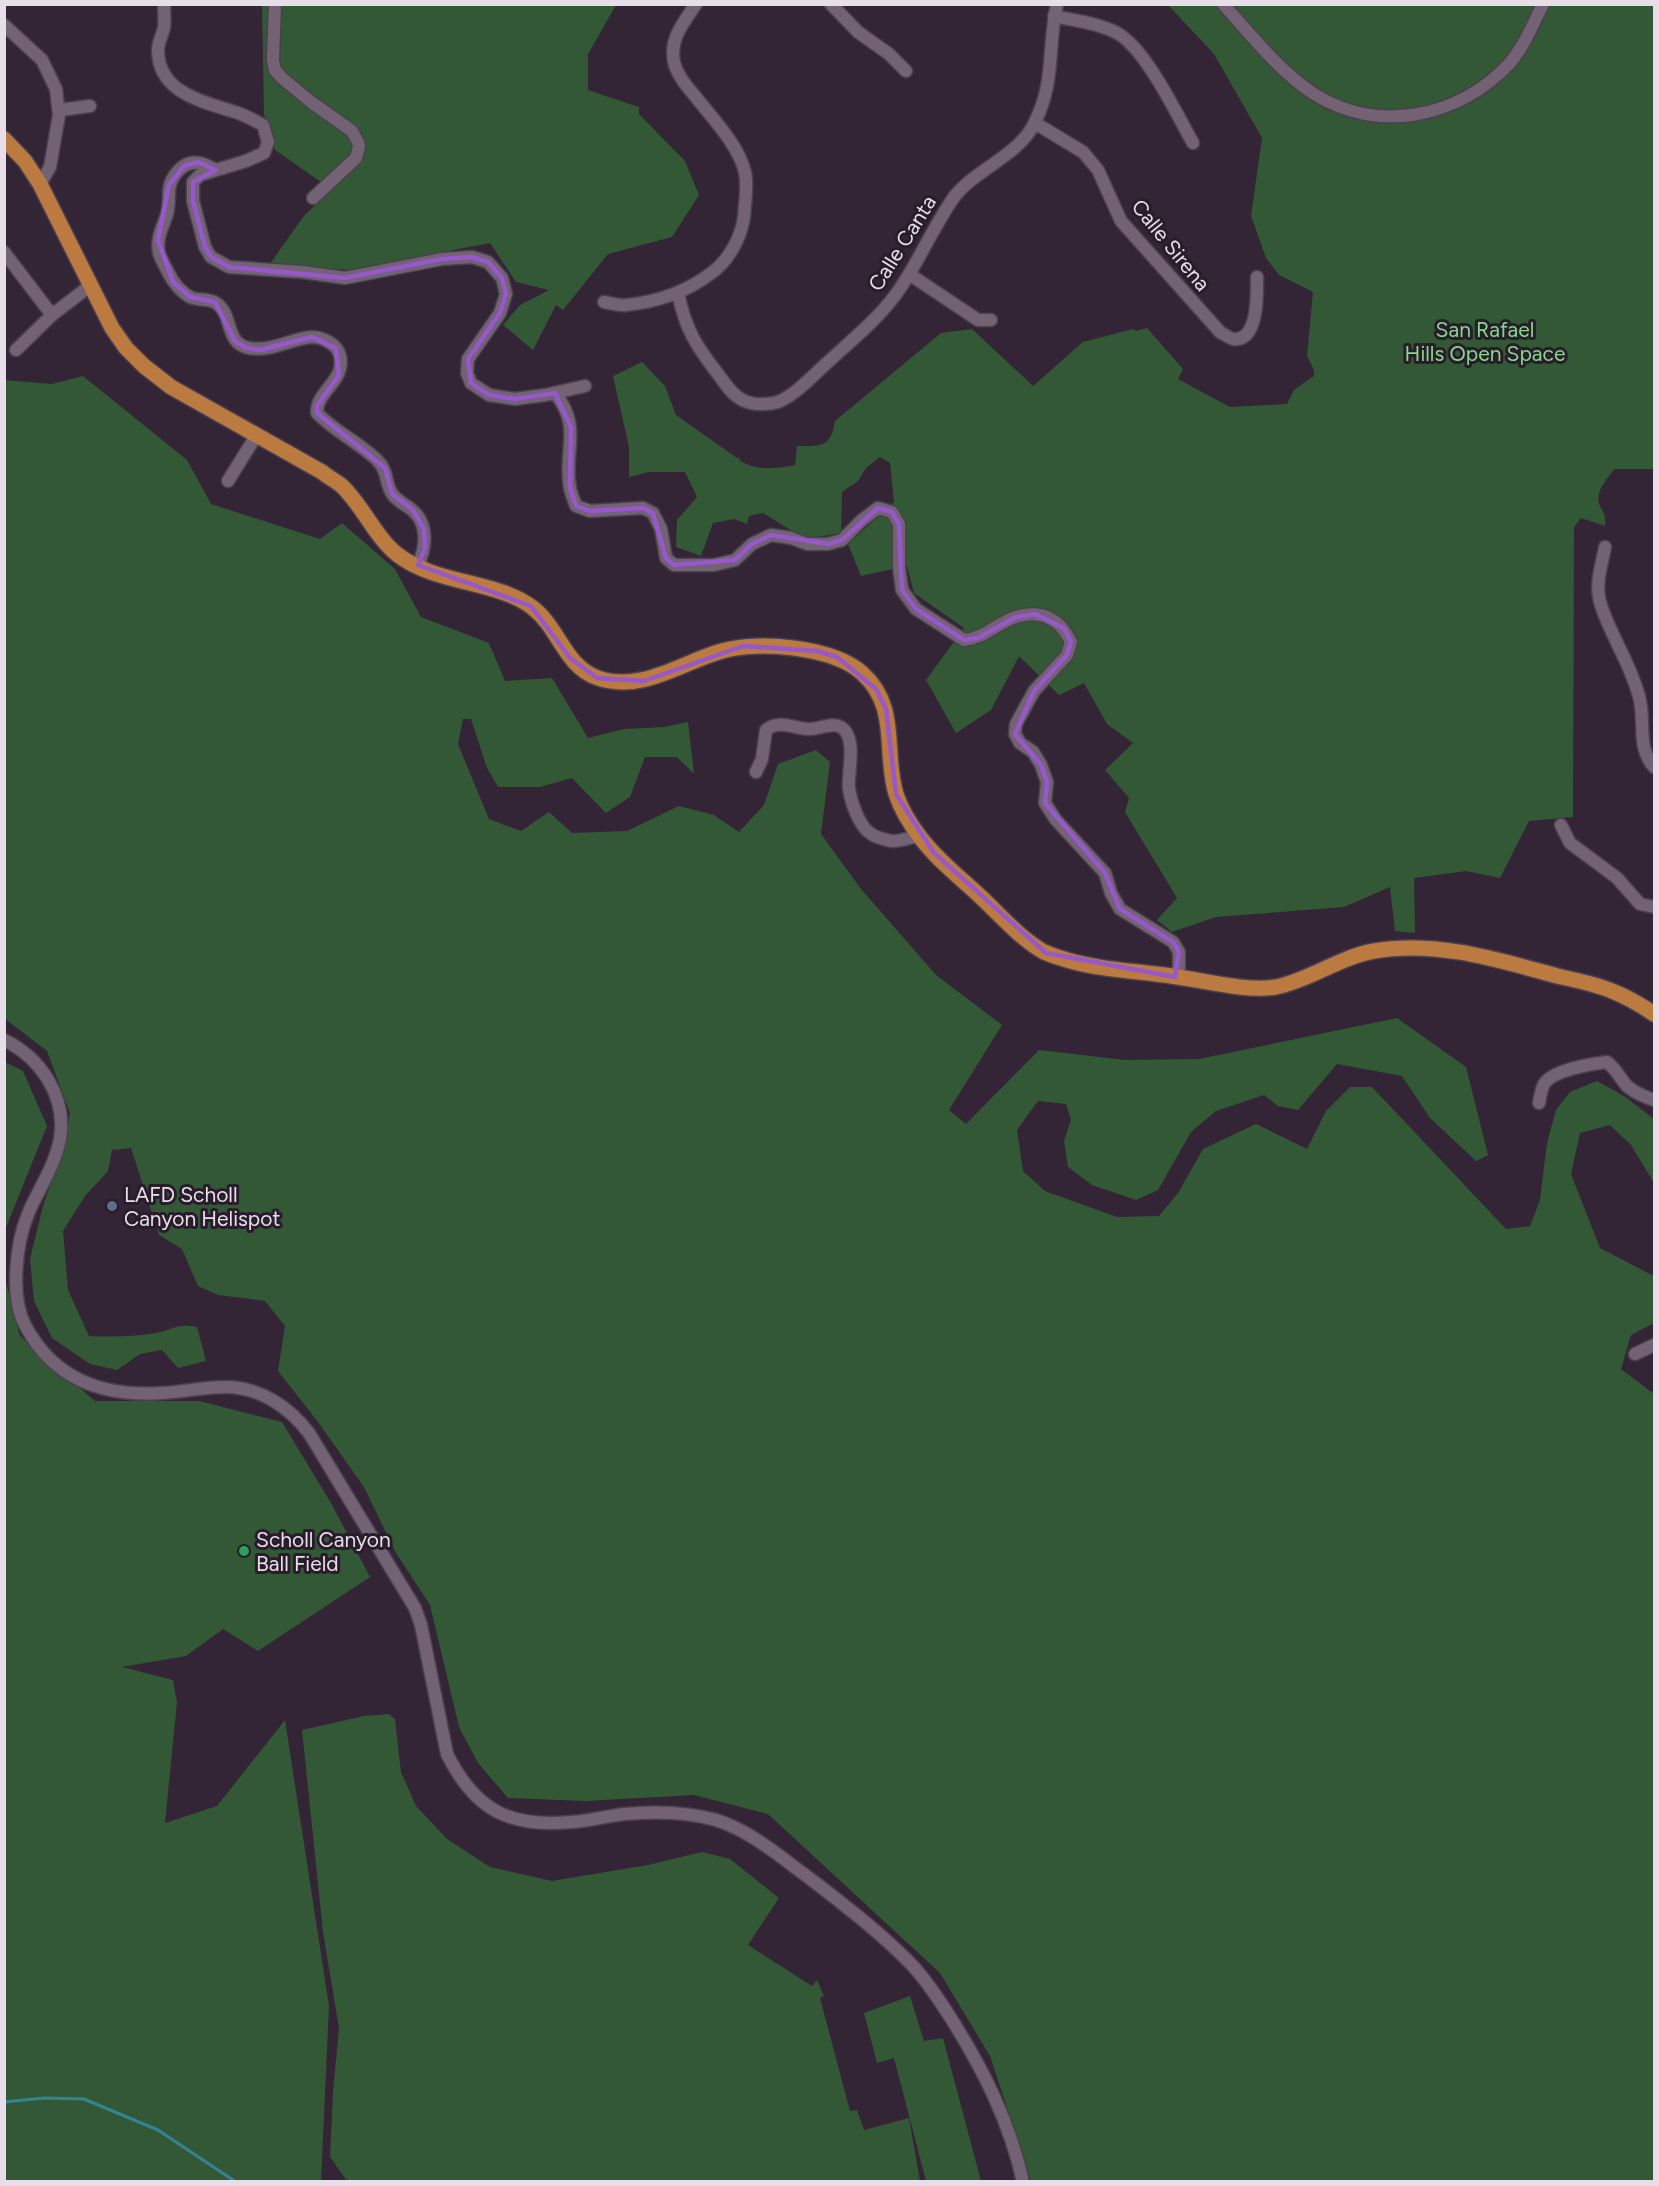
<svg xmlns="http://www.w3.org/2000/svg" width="1659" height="2186" viewBox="0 0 1659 2186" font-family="Figtree,sans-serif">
<rect width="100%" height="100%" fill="#332535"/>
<path fill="#335836" d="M262 5H616L588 54V90L639 107V114L685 161 699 195 672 237 608 254 563 310 556 305 533 350 503 325 520 305 549 290 516 282 490 243 349 270 270 264 303 217 331 189 275 150 264 114Z
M1168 5H1654V469H1614C1606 481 1594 492 1600 506 1604 513 1606 517 1605 526L1581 518 1574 527 1573 817 1529 821 1500 878 1466 871 1414 878 1415 933 1395 931 1390 887 1344 907 1216 917 1172 932 1157 920 1177 898 1125 812 1129 798 1105 770 1133 743 1107 724 1084 683 1059 695 1019 656 991 710 956 733 926 680 964 628 914 593 907 566 861 576 848 544 894 502 890 463 880 457 866 468 858 481 842 492 841 533 805 539 763 513 749 516 747 524 734 519 713 523 701 556 676 547 677 520 697 497 685 472H649L629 477V447L613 376 642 362 665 386 676 415 737 458 740 457 739 460C755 471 777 469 795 465L797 446C821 446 831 448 835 421L941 333 972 329 1033 386 1083 342 1133 329 1136 331 1147 328 1183 369 1178 379 1230 407 1287 404 1294 390 1314 376V370L1307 356 1313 292 1279 275 1266 258 1251 216 1262 138 1214 54Z
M83 376 187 460 211 504 320 539 342 523 395 569 421 617 489 643 505 681 552 678 588 738 624 729 664 727 688 722 694 774 677 757H645L630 797 606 813 572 778 540 787H498L487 768 471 719H463L458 744 489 819 521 831 549 812 572 833 627 831 679 806 714 815 739 832 764 805 778 764 816 750 830 762 821 834 861 889 936 975 1002 1025 949 1110 966 1124 1039 1050 1125 1060 1199 1059 1397 1018 1466 1067 1488 1155 1476 1161 1430 1118 1402 1076 1337 1064 1298 1110 1278 1106 1264 1095 1216 1111 1191 1132 1158 1190 1136 1200 1092 1185 1068 1167 1064 1141 1071 1120 1066 1104 1038 1101 1017 1130 1023 1171 1045 1191 1117 1217 1159 1216 1178 1193 1203 1149 1256 1124 1307 1149 1326 1111 1350 1087H1372L1506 1229 1530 1226 1540 1200 1547 1143 1556 1110 1570 1092 1597 1081 1624 1096 1654 1119V1183L1631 1145 1610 1125 1580 1133 1571 1174 1600 1248 1654 1276V1323L1631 1335 1621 1369 1654 1394V2181H1031L990 2056 940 1973 768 1814 694 1795 586 1801 508 1798 478 1763 459 1727 430 1605 396 1553 364 1487 318 1422 278 1371 285 1326 265 1301 218 1295 198 1286 182 1249 159 1235 131 1148 112 1150 108 1171 85 1196 63 1231 68 1290 89 1336C111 1337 133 1337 156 1333 175 1329 176 1323 197 1327L206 1361 178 1368 162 1350 140 1354 117 1370 90 1364 52 1338 34 1301 30 1259 43 1206 59 1160 70 1113 47 1051 4 1018V380L52 384Z
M5 1062 23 1071 47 1126 5 1230Z
M4 1275 20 1336 95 1401H199L282 1422 331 1503 370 1577 258 1651 223 1629 186 1656 122 1667 173 1680 177 1702 165 1823 217 1806 285 1720 329 2006 321 2181H5Z
M389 1714 395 1719 401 1772 416 1806 447 1839 490 1867 552 1881 648 1865 702 1852 730 1859 779 1898 748 1945 812 1986 817 1980 824 1996 820 1998 850 2111 857 2110 864 2130 909 2118 920 2181H347L330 2157 333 2092 339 2028 323 1932 302 1730 364 1716Z
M910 1996 924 2041 943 2038 981 2181H926L894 2058 877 2063 864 2013Z"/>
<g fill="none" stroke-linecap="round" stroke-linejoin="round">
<path stroke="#318593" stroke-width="3" d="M4 2102 44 2098 84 2099 158 2130 236 2182"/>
<g stroke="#4c404e" stroke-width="15">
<path id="minor" d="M164 4C164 12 165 20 164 28 162 35 158 43 158 50 158 94 205 102 238 113 247 116 255 121 263 125L268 142 264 153 246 161 200 175 193 182V201L205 247 211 257 229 267 303 272 345 278 442 259 472 257 488 262 502 278 506 294 500 313 468 359 467 373 471 383 489 395 515 399 545 395 585 386
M275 4 273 60 275 70 282 78 311 102 352 131 358 142 359 147 356 158 313 198
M831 4 858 32 889 54 906 71
M1223 4C1251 35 1279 71 1314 94 1378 134 1458 118 1509 64 1524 47 1533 24 1543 4
M1054 16C1075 21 1098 23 1117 33 1146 49 1176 113 1193 143
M4 25 42 60 56 89 59 115 50 167 40 184
M60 110 90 106
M1035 123 1083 152 1098 170 1121 221 1220 332C1224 334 1229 338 1233 339 1259 342 1257 293 1257 277
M216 170C211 168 204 163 199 163 183 160 170 177 169 191 169 198 169 206 167 214 163 227 156 237 159 253 161 260 166 267 169 274 173 282 181 292 190 297 198 301 209 298 216 303 234 315 224 343 249 348 273 352 292 338 312 337 323 337 338 345 340 356 346 381 316 391 317 413 334 431 358 442 376 459 390 472 384 484 393 495 399 502 406 505 412 510 429 524 426 548 418 565
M4 252 52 315
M909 274 978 320H991
M678 293C685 328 696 346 718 374 727 386 735 400 751 403 759 405 771 404 778 402 797 394 813 375 828 362 853 339 882 316 901 287 920 259 935 224 954 197 976 169 1019 155 1034 124 1056 81 1047 48 1057 4
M604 302C611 303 619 306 626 305 656 302 686 292 710 274 728 262 741 238 744 217 745 202 748 186 745 172 738 144 712 118 695 96 686 86 677 75 674 62 669 39 684 22 696 4
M16 350 52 315 91 285
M555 393C583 429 563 449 570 488 571 494 574 500 576 506L590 511 643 508 653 513 661 529 666 558 674 565H714L735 560 752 544 771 535 791 538 807 544H828L842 540 862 520 878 508 892 512 899 524V567L902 590 916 609 964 640C988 637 996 623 1016 617 1042 609 1060 619 1071 642L1067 655 1034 691 1016 724 1015 734 1020 743 1033 752 1041 765 1047 782 1045 803 1056 820 1105 873 1111 893 1120 909 1173 942 1179 952V968L1175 977
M228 481 256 436
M1605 547C1602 564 1596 580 1599 597 1602 614 1611 629 1618 645 1626 661 1634 679 1639 696 1646 721 1636 747 1654 767
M756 772 762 759 766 730C780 719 794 729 810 729 819 729 833 722 841 727 858 738 847 773 849 789 851 802 859 826 870 833 875 837 886 840 892 841 900 842 911 837 919 836
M1561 825 1570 843 1617 878 1640 904 1654 907
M4 1040C41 1058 67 1097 60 1139 55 1166 38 1190 28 1214 16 1243 10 1297 25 1325 53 1379 103 1397 162 1393 183 1392 204 1387 225 1387 260 1387 289 1407 309 1433L415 1608 421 1625 447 1754C475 1810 509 1828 572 1822 590 1821 607 1816 625 1814 655 1811 687 1812 716 1820 751 1831 779 1856 808 1877 844 1905 880 1932 912 1965 927 1981 940 2001 952 2020 984 2071 1010 2123 1023 2182
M1539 1103C1540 1098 1541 1090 1544 1084 1553 1070 1591 1064 1607 1062 1616 1069 1620 1078 1627 1086 1635 1093 1645 1097 1654 1100
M1635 1354 1654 1345"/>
</g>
<g stroke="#4c404e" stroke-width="18">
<path id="major" d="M4 139 25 161 40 184 112 328 126 348 144 366 171 387 322 472C328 477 336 481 342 486 363 506 375 537 398 555 437 585 497 580 533 608 559 628 565 667 598 678 642 693 682 662 722 651 758 640 833 647 862 673 900 707 883 751 896 794 901 809 910 824 920 837 937 860 962 879 983 899 1002 917 1021 939 1044 952 1051 955 1060 958 1067 960 1101 970 1137 971 1171 976 1202 980 1246 992 1276 987 1310 980 1340 957 1374 951 1435 940 1499 960 1557 976 1575 980 1595 984 1612 991 1627 997 1641 1005 1654 1014"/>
</g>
<use href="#minor" stroke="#726274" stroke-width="12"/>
<use href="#major" stroke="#bb7b40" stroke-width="15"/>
</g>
<path fill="none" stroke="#9658ca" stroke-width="4.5" stroke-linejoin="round" d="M198 162 216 170 193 182V201L205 247 211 257 229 267 345 278 442 259 472 257 488 262 502 278 506 294 500 313 468 359 471 383 489 395 515 399 555 393 571 427 570 488 576 506 590 511 643 508 653 513 666 558 674 565 735 560 752 544 771 535 828 544 842 540 878 508 892 512 899 524 902 590 916 609 964 640 978 638 1016 617 1035 614 1064 628 1071 642 1067 655 1034 691 1015 734 1041 765 1047 782 1045 803 1105 873 1120 909 1173 942 1179 952 1175 977 1046 953 934 853 896 794 886 709 876 689 837 657 817 651 743 646 644 681 597 678 570 658 531 606 418 565 425 548 424 529 413 510 392 494 385 468 317 413V406L339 375 336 348 312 337 260 350 246 348 235 341 215 302 190 297 173 282 158 240 169 185 184 166Z"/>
<circle fill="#5c6f8a" stroke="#291c2b" stroke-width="2" cx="112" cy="1206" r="6"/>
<circle fill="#2e9e5b" stroke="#291c2b" stroke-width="2" cx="244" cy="1551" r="6"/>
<g text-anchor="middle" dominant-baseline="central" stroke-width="6" stroke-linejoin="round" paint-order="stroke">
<g font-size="21" fill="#e7dee9" stroke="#291c2b">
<text transform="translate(902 243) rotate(-58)">Calle Canta</text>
<text transform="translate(1171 245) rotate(51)">Calle Sirena</text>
</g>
<g font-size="21" fill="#86d88d" stroke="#291c2b">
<text x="1485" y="329">San Rafael<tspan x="1485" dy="24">Hills Open Space</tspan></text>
</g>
<g font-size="21" fill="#e7dee9" stroke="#291c2b" text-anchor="start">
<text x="124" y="1194">LAFD Scholl<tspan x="124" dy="24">Canyon Helispot</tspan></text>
<text x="256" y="1539">Scholl Canyon<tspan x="256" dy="24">Ball Field</tspan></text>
</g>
</g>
<rect width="1659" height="2186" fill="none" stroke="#e7dee9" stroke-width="12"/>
</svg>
